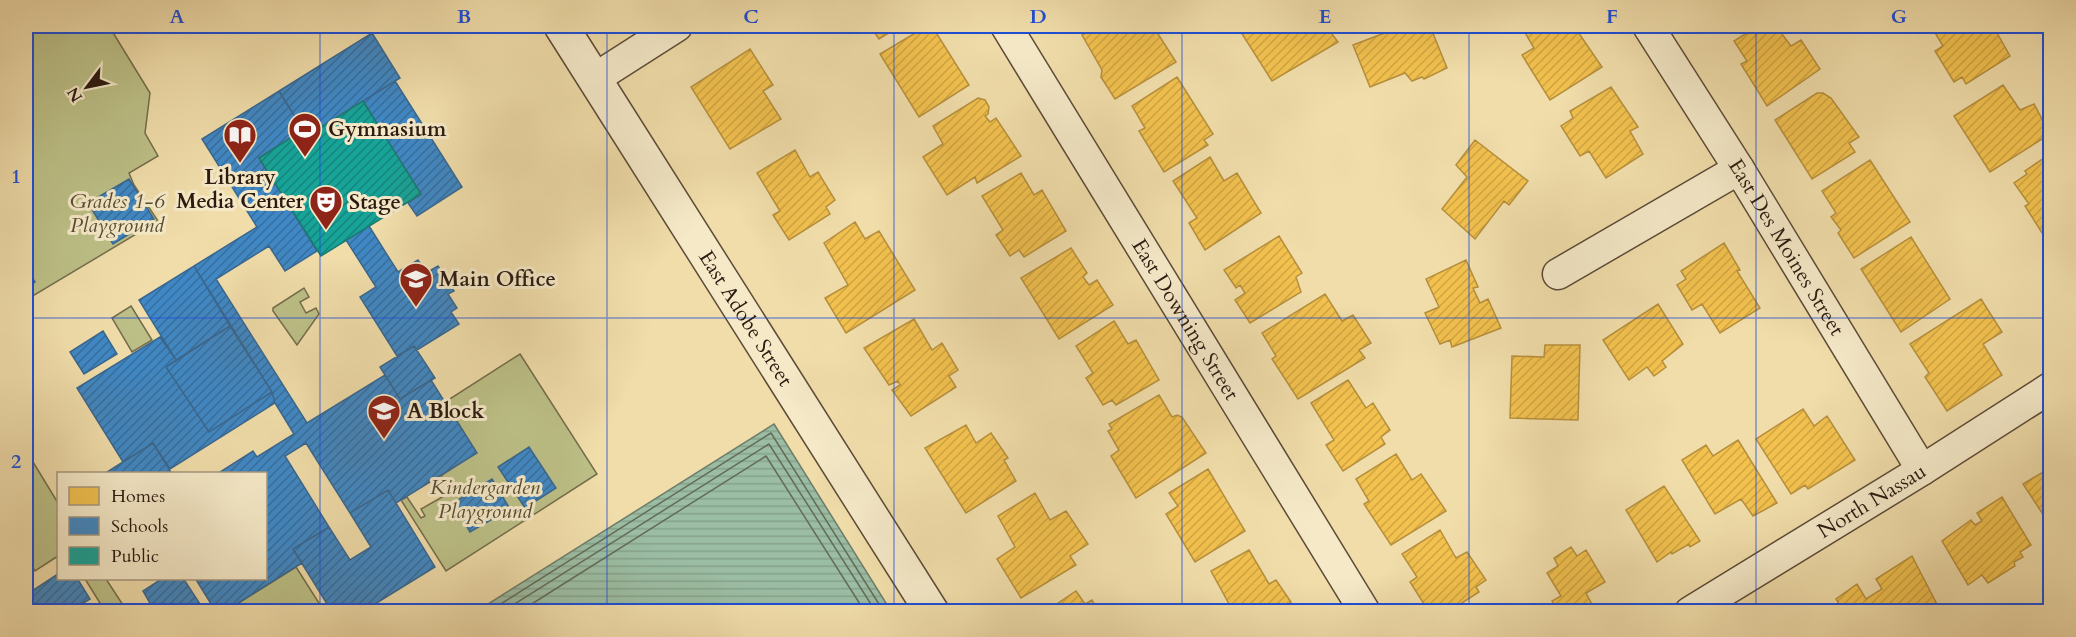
<svg xmlns="http://www.w3.org/2000/svg" width="2076" height="637" viewBox="0 0 2076 637" font-family="Cardo,serif">
<defs>
<pattern id="water-rules" width="6" height="5" patternUnits="userSpaceOnUse" patternTransform="scale(1.5)"><rect width="6" height="5" fill="#9bbda3"/><path d="M0 2.5h6" fill="none" stroke="#86a28b"/></pattern>
<pattern id="homes-hatch" width="6" height="6" patternUnits="userSpaceOnUse" patternTransform="scale(1.5)"><rect width="6" height="6" fill="#f2c14e"/><path d="M-1 1l2-2M0 6l6-6M5 7l2-2" fill="none" stroke="#d0a543"/></pattern>
<pattern id="schools-hatch" width="6" height="6" patternUnits="userSpaceOnUse" patternTransform="scale(1.5)"><rect width="6" height="6" fill="#3f88c5"/><path d="M-1 1l2-2M0 6l6-6M5 7l2-2" fill="none" stroke="#356e9f"/></pattern>
<pattern id="public-hatch" width="6" height="6" patternUnits="userSpaceOnUse" patternTransform="scale(1.5)"><rect width="6" height="6" fill="#17a398"/><path d="M-1 1l2-2M0 6l6-6M5 7l2-2" fill="none" stroke="#15847b"/></pattern>
</defs>
<rect width="100%" height="100%" fill="#f0ddaa"/>
<filter id="stains"><feTurbulence type="fractalNoise" baseFrequency=".00333" numOctaves="4"/><feColorMatrix values="0 0 0 0 .2 0 0 0 0 .09 0 0 0 0 .02 0 0 0 .5 -.17"/></filter>
<radialGradient id="worn" r=".72"><stop offset=".6" stop-color="#630" stop-opacity="0"/><stop offset="1" stop-color="#630" stop-opacity=".3"/></radialGradient>
<path fill="#bcc087" stroke="#746d4c" stroke-width="1.5" d="M26 26H109L150 93 145 133 158 156 129 173 134 185 158 221 26 300Z
M304 288 309 297 300 302 306 313 316 308 319 314 297 345 273 311V308Z
M131 306 152 340 132 352 112 318Z
M520 354 597 474 446 571 401 500 407 497 421 518 425 516 421 509 451 492 441 476 476 452 445 402Z
M30 457 58 503V556L35 571 26 555V460Z
M296 567 324 611 224 612Z
M85 579H106L127 611H87L100 603Z"/>
<path fill="url(#water-rules)" stroke="#6e7c69" stroke-width="1.5" d="M774 424 891 611H477Z"/>
<path fill="url(#homes-hatch)" stroke="#b68f3c" stroke-width="1.5" d="M870 26H900L879 39Z
M927 26H932L969 85 919 117 880 54Z
M1097 26H1153L1176 62 1115 99 1101 77 1102 70 1082 35Z
M1237 26H1326L1338 42 1272 81Z
M1403 26H1430L1447 68 1424 79 1422 77 1412 81 1405 73 1370 87 1353 45Z
M1533 26H1574L1602 67 1550 100 1522 55 1534 48 1524 31Z
M1715 26H1730L1719 32Z
M1758 26H1776L1791 46 1801 40 1820 69 1767 106 1741 64 1747 61 1734 41Z
M1931 26H1993L2010 56 1966 84 1962 77 1954 82 1935 51 1943 46Z
M750 49 773 85 763 91 781 119 730 149 691 87Z
M1177 77 1213 134 1204 140 1208 145 1164 172 1139 131 1145 128 1132 106Z
M2003 85 2020 110 2034 104 2050 134 1990 172 1954 116Z
M1611 87 1638 127 1630 131 1643 154 1606 178 1589 151 1580 156 1561 126 1573 118 1570 111Z
M1817 93H1823L1831 98 1859 137 1849 143 1855 152 1812 179 1775 120Z
M978 98 985 100 989 107 988 114 985 116 990 122 996 118 1021 156 977 183 975 177 947 195 923 157 943 144 933 126Z
M1475 140 1528 181 1509 205 1504 201 1475 239 1442 209 1467 177 1456 165Z
M795 150 810 177 818 172 835 200 826 207 830 214 789 240 773 215 780 211 757 173Z
M2050 154V231L2044 236 2025 206 2029 204 2014 183 2027 174 2025 171Z
M1210 157 1224 181 1237 173 1261 213 1205 250 1189 223 1197 218 1173 181Z
M1870 160 1910 222 1854 258 1838 233 1841 230 1831 217 1836 213 1822 191Z
M1021 173 1034 195 1042 190 1066 231 1024 257 1019 250 1010 256 996 235 1003 230 982 196Z
M855 222 865 239 879 231 915 290 846 333 825 298 848 285 824 243Z
M1279 236 1302 273 1296 277 1301 292 1250 323 1235 300 1245 293 1240 285 1236 288 1224 270Z
M1911 237 1950 299 1901 332 1861 269Z
M1724 243 1740 270 1737 271 1760 308 1720 333 1702 304 1692 310 1677 285 1686 279 1681 271Z
M1071 248 1087 273 1083 277 1089 285 1097 280 1113 305 1059 339 1021 278Z
M1466 260 1478 287 1473 288 1480 303 1488 299 1501 328 1452 347 1450 340 1440 344 1425 313 1439 307 1426 279Z
M1325 294 1342 321 1353 315 1371 343 1359 350 1365 358 1298 399 1272 359 1276 356 1262 333Z
M1981 299 2002 332 1983 344 2002 375 1947 411 1925 377 1929 373 1910 344Z
M1658 304 1683 344 1662 361 1666 367 1654 376 1647 367 1629 380 1603 340Z
M914 319 932 350 942 343 958 370 949 376 956 387 911 416 892 390 900 385 898 381 889 385 864 348Z
M1114 321 1128 344 1136 340 1159 380 1116 405 1112 400 1103 405 1086 378 1093 373 1076 346Z
M1545 345H1580L1578 420 1510 418 1512 356 1544 357Z
M1348 380 1366 408 1373 403 1390 430 1381 437 1385 444 1343 471 1326 445 1334 440 1311 403Z
M1159 395 1172 417 1177 415 1182 417 1206 453 1136 498 1111 456 1119 450 1108 431 1112 429 1109 424Z
M1803 409 1814 426 1827 416 1855 460 1808 489 1805 485 1791 494 1756 439Z
M966 425 976 443 991 433 1008 458 1004 460 1016 481 966 513 925 448Z
M1738 440 1777 503 1753 516 1741 499 1715 514 1682 460 1706 445 1713 456Z
M1396 454 1412 480 1421 474 1446 511 1391 545 1364 504 1369 501 1356 479Z
M2050 468V525L2023 484Z
M1208 469 1245 531 1195 562 1166 514 1178 506 1169 493Z
M1664 486 1700 541 1690 547 1689 544 1672 554 1671 552 1657 562 1626 510Z
M1035 493 1050 520 1066 511 1088 544 1070 556 1076 565 1021 598 997 559 1015 547 998 516Z
M2002 497 2031 545 2020 552 2023 557 2014 562 2015 566 1988 583 1982 575 1968 585 1942 541 1971 520 1975 525 1982 521 1977 513Z
M1440 530 1456 558 1467 552 1486 580 1476 587 1479 592 1448 612H1429L1410 582 1417 577 1402 554Z
M1571 547 1577 556 1586 550 1605 582 1586 593 1596 612H1559L1552 601 1561 596 1547 573 1558 566 1554 558Z
M1249 550 1269 584 1276 580 1291 602 1276 612H1222L1220 608 1229 604 1211 571Z
M1912 556 1941 612H1844L1836 599 1857 584 1866 599 1882 589 1876 579Z
M1076 591 1085 604 1092 600 1099 612H1045Z"/>
<path fill="url(#schools-hatch)" stroke="#39678f" stroke-width="1.5" d="M372 33 400 78 307 136 279 91Z
M395 81 462 187 417 216 408 203 421 194 363 101Z
M279 91 303 130 259 158 317 251 285 271 269 246 216 279 307 423 385 375 400 399 431 380 477 453 396 503 388 490 350 513 306 443 285 456 329 527 293 549 302 563 224 612H216L195 578H266V474H217L253 451 257 457 294 434 275 403 272 392 194 266 257 227 202 139Z
M129 179 154 219 113 244 88 203Z
M369 226 398 272 418 260 426 273 438 266 454 291 448 294 457 308 451 312 459 324 417 350 414 346 397 356 360 297 376 287 346 240Z
M194 266 230 326 176 360 139 300Z
M26 267 35 282 26 288Z
M230 326 272 392 209 432 166 367Z
M103 331 117 354 84 374 70 352Z
M160 337 176 360 166 367 209 432 272 392 275 403 170 469 153 443 123 462 77 388Z
M414 346 435 378 400 399 380 367Z
M153 443 172 474H104L123 462Z
M529 447 556 488 525 508 498 467Z
M492 479 510 509 470 532 453 503Z
M388 490 435 567 362 612H332L293 549 329 527 350 560 371 547 350 513Z
M58 574V578H77L90 599 69 612H26V595Z
M163 578H183L200 604 188 612H155L143 591Z"/>
<path fill="url(#public-hatch)" stroke="#1d7a70" stroke-width="1.5" d="M363 101 421 194 321 256 259 158 303 130 307 136Z"/>
<g fill="none" stroke-linecap="round" stroke-linejoin="round">
<path stroke="#636c5a" stroke-width="1.5" d="M488 612 771 433 884 612
M502 612 769 444 876 612
M519 612 766 456 865 612"/>
<g stroke="#5c4b37" stroke-width="33">
<g id="minor">
<path id="s1" d="M1006 26 1365 612"/>
<path id="s2" d="M1648 26 1739 169 1922 470"/>
<path d="M594 79 677 26"/>
<path d="M1558 274 1739 169"/>
<path id="s3" d="M1690 612 1922 470 2050 388"/>
</g>
</g>
<g stroke="#5c4b37" stroke-width="36">
<g id="tertiary">
<path id="s4" d="M561 26 932 612"/>
</g>
</g>
<use href="#minor" stroke="#f5e9c8" stroke-width="30"/>
<use href="#tertiary" stroke="#f5e9c8" stroke-width="33"/>
</g>
<path fill="none" stroke="#1d4ed8" stroke-width="1.5" stroke-opacity="0.55" d="M320 26V612M607 26V612M894 26V612M1182 26V612M1469 26V612M1756 26V612M26 318H2050"/>
<defs>
<g id="stadium-pin" transform="scale(1.725)"><path d="M0 17L-7.5 6A9.5 9.5 0 1 1 7.5 6Z" fill="#8f2418" stroke="#f5e9c8"/><path d="M0-5a6.5 5 0 1 0 0 10a6.5 5 0 1 0 0-10ZM-3.5-1.8h7v3.6h-7Z" fill="#fff"/></g>
<g id="library-pin" transform="scale(1.725)"><path d="M0 17L-7.5 6A9.5 9.5 0 1 1 7.5 6Z" fill="#8f2418" stroke="#f5e9c8"/><path d="M-6-4Q-3-5.5-.7-3.5V5Q-3 3-6 4ZM6-4Q3-5.5 .7-3.5V5Q3 3 6 4Z" fill="#fff"/></g>
<g id="theatre-pin" transform="scale(1.725)"><path d="M0 17L-7.5 6A9.5 9.5 0 1 1 7.5 6Z" fill="#8f2418" stroke="#f5e9c8"/><path d="M-5-5.5Q0-4 5-5.5V0Q5 5 0 6Q-5 5-5 0ZM-3.3-2.5H-1v1.5H-3.3ZM1-2.5H3.3v1.5H1ZM-2.8 1Q0 5.5 2.8 1Z" fill="#fff"/></g>
<g id="school-pin" transform="scale(1.725)"><path d="M0 17L-7.5 6A9.5 9.5 0 1 1 7.5 6Z" fill="#8f2418" stroke="#f5e9c8"/><path d="M0-5L7-2L0 1L-7-2ZM-4 1L0 2.5L4 1V4Q0 6-4 4Z" fill="#fff"/></g>
</defs>
<g fill-rule="evenodd">
<use href="#stadium-pin" x="305" y="129"/>
<use href="#library-pin" x="240" y="135"/>
<use href="#theatre-pin" x="326" y="202"/>
<use href="#school-pin" x="416" y="279"/>
<use href="#school-pin" x="384" y="411"/>
</g>
<g text-anchor="middle" dominant-baseline="central" stroke-width="6" stroke-linejoin="round" paint-order="stroke">
<g font-size="21" font-weight="bold" fill="#2b1a11" stroke="#f5e9c8" text-anchor="start">
<text x="328" y="129">Gymnasium</text>
<text x="240" y="177" text-anchor="middle">Library<tspan x="240" dy="24">Media Center</tspan></text>
<text x="349" y="202">Stage</text>
<text x="439" y="279">Main Office</text>
<text x="407" y="411">A Block</text>
</g>
<g font-size="21" font-style="italic" fill="#564c34" stroke="#f5e9c8">
<text x="117" y="201">Grades 1-6<tspan x="117" dy="24">Playground</tspan></text>
<text x="485" y="487">Kindergarden<tspan x="485" dy="24">Playground</tspan></text>
</g>
<g font-size="21" fill="#2b1a11" stroke="#f5e9c8">
<text stroke="none"><textPath href="#s2" startOffset="261">East Des Moines Street</textPath></text>
<text stroke="none"><textPath href="#s4" startOffset="346">East Adobe Street</textPath></text>
<text stroke="none"><textPath href="#s1" startOffset="344">East Downing Street</textPath></text>
<text stroke="none"><textPath href="#s3" startOffset="213">North Nassau</textPath></text>
</g>
</g>
<rect width="2076" height="637" fill="none" stroke="#f0ddaa" stroke-width="66"/>
<rect x="57" y="472" width="210" height="108" fill="#f5e9c8" stroke="#a4967f" stroke-width="1.5"/>
<rect x="69" y="487" width="30" height="18" fill="#f2c14e" stroke="#a4967f" stroke-width="1.5"/>
<text x="111" y="502" font-size="18" fill="#2b1a11">Homes</text>
<rect x="69" y="517" width="30" height="18" fill="#3f88c5" stroke="#a4967f" stroke-width="1.5"/>
<text x="111" y="532" font-size="18" fill="#2b1a11">Schools</text>
<rect x="69" y="547" width="30" height="18" fill="#17a398" stroke="#a4967f" stroke-width="1.5"/>
<text x="111" y="562" font-size="18" fill="#2b1a11">Public</text>
<g transform="translate(87 87) rotate(238)" stroke="#f5e9c8" stroke-width="4.5" paint-order="stroke">
<path d="M0-4.5L10 22L0 15L-10 22Z" fill="#2b1a11"/>
<text y="-9" font-size="16" font-weight="bold" text-anchor="middle" fill="#2b1a11">N</text>
</g>
<rect x="33" y="33" width="2010" height="571" fill="none" stroke="#1d4ed8" stroke-width="2"/>
<g font-size="20" text-anchor="middle" font-weight="bold" fill="#1d4ed8">
<text x="177" y="23">A</text>
<text x="464" y="23">B</text>
<text x="751" y="23">C</text>
<text x="1038" y="23">D</text>
<text x="1325" y="23">E</text>
<text x="1612" y="23">F</text>
<text x="1899" y="23">G</text>
<text x="16" y="183">1</text>
<text x="16" y="468">2</text>
</g>
<rect width="100%" height="100%" filter="url(#stains)"/>
<rect width="100%" height="100%" fill="url(#worn)"/>
</svg>
